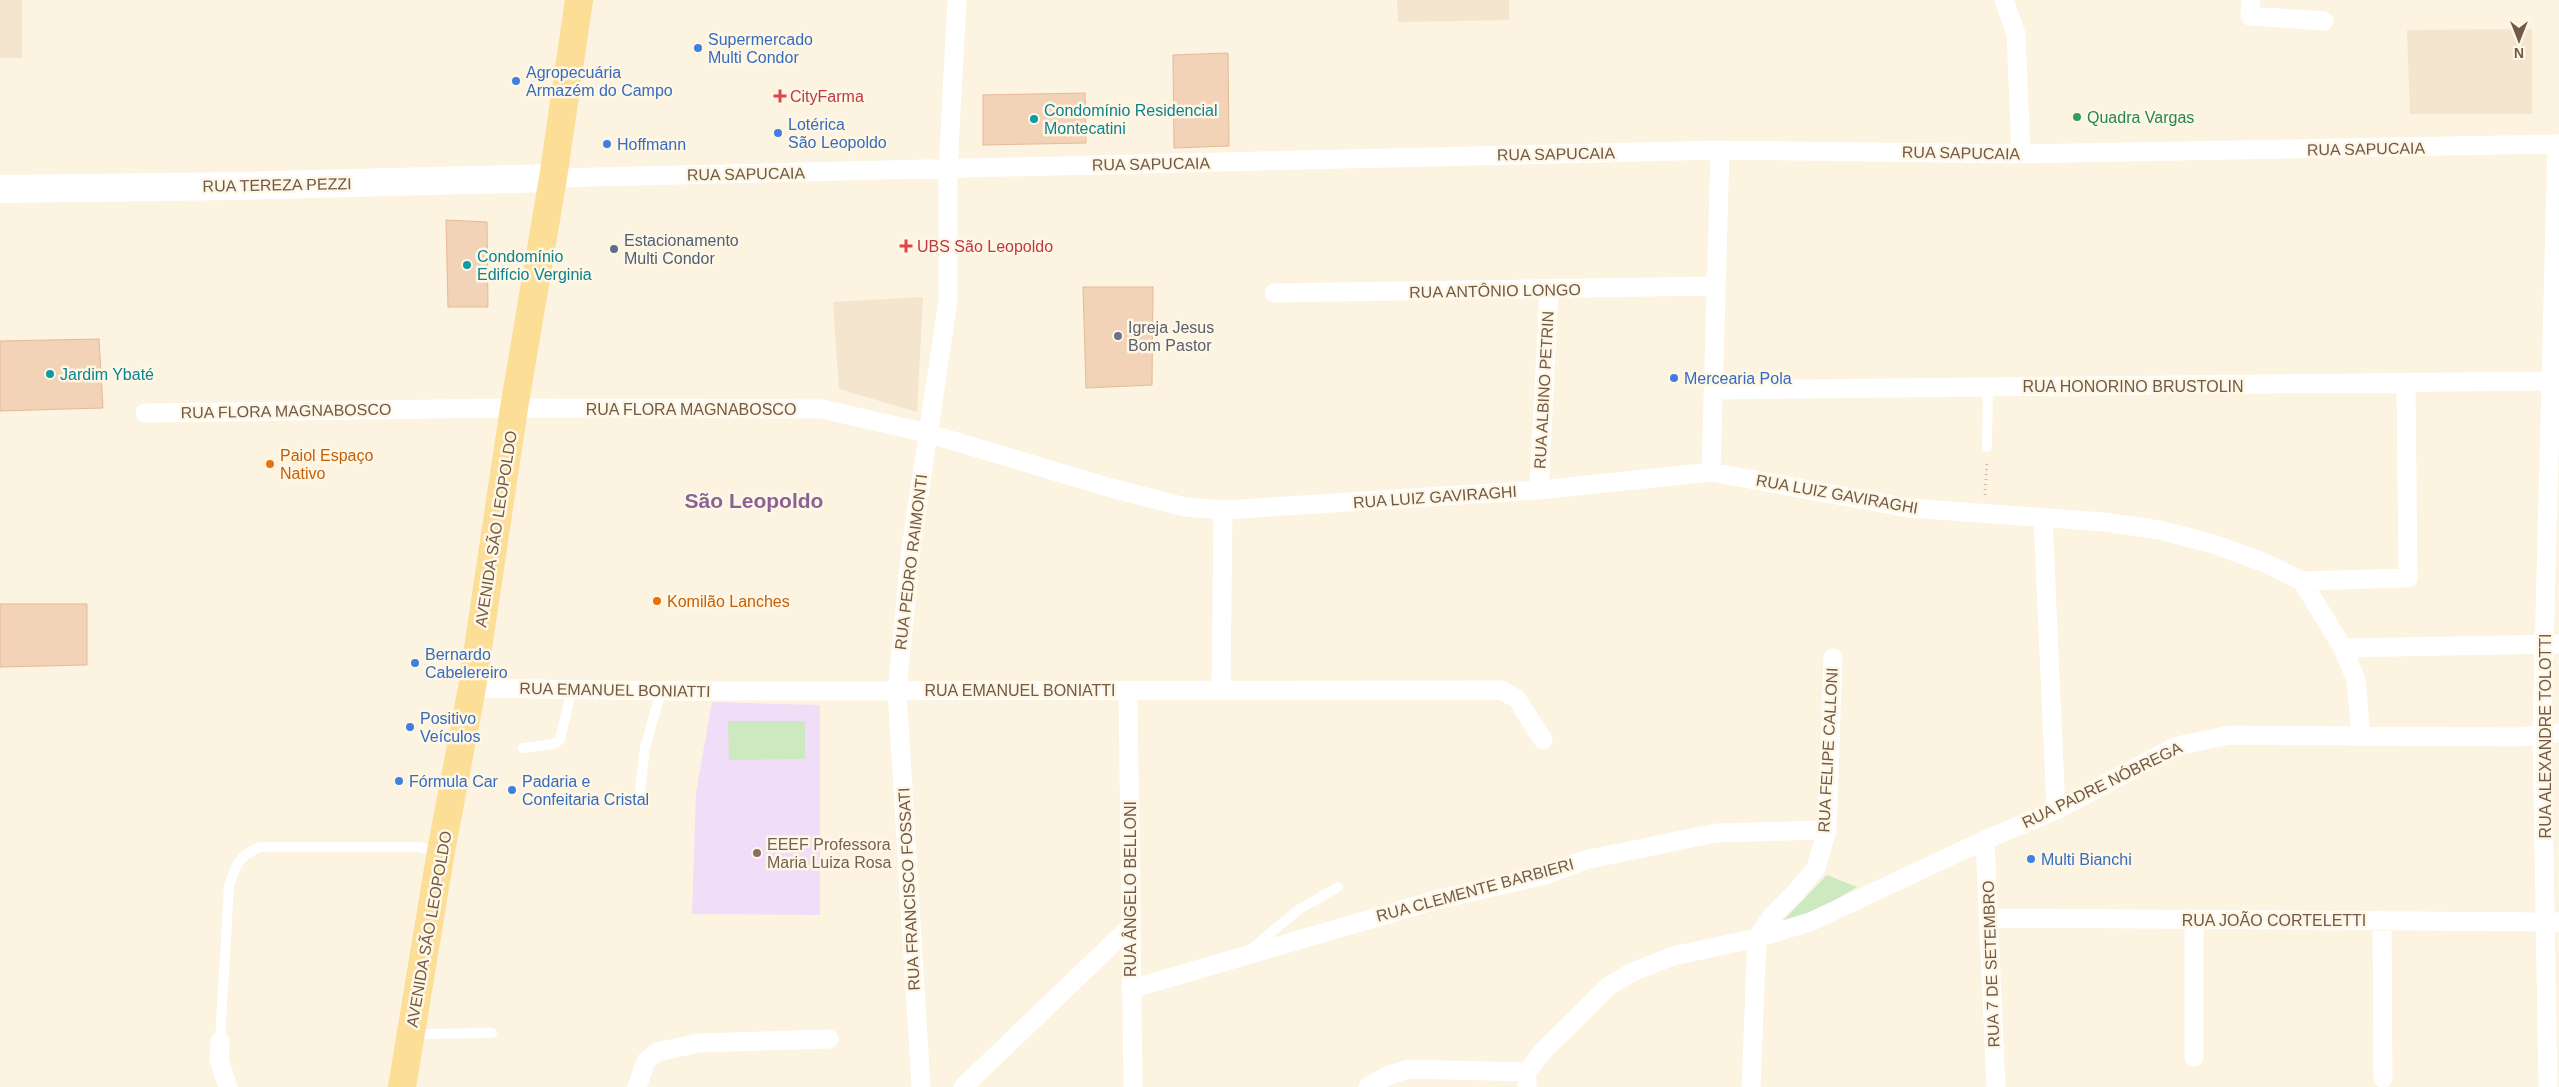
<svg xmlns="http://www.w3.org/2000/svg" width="2559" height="1087" viewBox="0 0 2559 1087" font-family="Helvetica,sans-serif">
<rect width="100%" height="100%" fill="#fcf3e0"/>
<path fill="#f4e5ce" d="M0 0H22V58H0Z
M1397 0H1509V20L1398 22Z
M2532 29V114H2410L2407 30Z
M923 297 917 412 839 389 833 302Z"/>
<path fill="#f0ddf8" d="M712 702 820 705V915L692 914 696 793Z"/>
<path fill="#cde9bf" d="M728 721H805V759L729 760Z
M1827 875 1857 887 1800 921 1777 927Z"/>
<path fill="#f2d3b7" stroke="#e5ba97" d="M1228 53 1229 146 1174 148 1173 55Z
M1085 93 1086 143 983 145V95Z
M446 220 487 222 488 307H448Z
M1083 287H1153L1152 385 1086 388Z
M99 339 103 408 0 411V341Z
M0 604H87V665L0 667Z"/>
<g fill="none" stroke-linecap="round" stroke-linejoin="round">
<path stroke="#d6b69b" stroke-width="3" stroke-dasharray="1 4" stroke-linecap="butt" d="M1985 495 1987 461"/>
<path stroke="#fff" stroke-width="10" d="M1987 447 1988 387
M523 748 553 744 560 740 572 689
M639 799 645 748 661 691
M1249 951 1298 910 1338 887
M413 1034 492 1033
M220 1041 229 886C236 864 239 856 260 847H417L440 851"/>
<path stroke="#fff" stroke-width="19" d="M2004 0 2016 34 2021 154
M2251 0 2250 16 2324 21
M553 178 1720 150 2021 154 2559 144
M1274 293 1716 286
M1714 390 2552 381
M145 413 514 408 822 409 927 433 1111 488 1185 507 1223 510 1539 490 1711 472 1909 508 2104 522 2160 530 2213 544 2263 562 2302 581 2343 648 2356 680 2361 736
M1711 472 1720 150
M1539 490 1549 290
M2043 518 2056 810
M2302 581 2408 578 2406 383
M2343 648 2559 644
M472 688 661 691 1501 690 1517 699 1543 740
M1221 689 1223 510
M1128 690 1133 1087
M1985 840 1996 1087
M1989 918 2559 922
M2382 920 2383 1078
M1131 989 1436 900 1545 875 1585 860 1716 833 1827 830
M220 1041 219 1060 228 1087
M2194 1057V920
M637 1087 646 1061 657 1052 699 1043 829 1039
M921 1087 897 691 911 548 948 301V169L957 0
M963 1087 1130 927
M1368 1087 1387 1076 1408 1069 1527 1072
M1527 1087V1072L1543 1051 1609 986 1632 972 1673 956 1757 938 1810 922 1985 840 2056 810 2177 746 2230 735 2516 737 2559 733
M1751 1087 1757 938 1773 915 1795 893 1816 868 1827 830 1833 658
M2548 1087 2542 733 2557 144"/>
<path stroke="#fff" stroke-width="28" d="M0 189 239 186 553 178"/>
<path stroke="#fcde97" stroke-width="28" d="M402 1087 441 851 472 688 514 408 553 178 579 0"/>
</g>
<g fill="#3f7fe0" stroke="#fff7e6" stroke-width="2">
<circle cx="698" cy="48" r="5"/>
<circle cx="516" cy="81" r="5"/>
<circle cx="778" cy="133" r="5"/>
<circle cx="607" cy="144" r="5"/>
<circle cx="1674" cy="378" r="5"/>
<circle cx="415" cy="663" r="5"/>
<circle cx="410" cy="727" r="5"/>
<circle cx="399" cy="781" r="5"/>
<circle cx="512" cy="790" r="5"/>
<circle cx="2031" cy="859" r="5"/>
</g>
<g fill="#e0444e" stroke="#fff7e6" stroke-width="2">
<path d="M777.5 88.5h5v5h5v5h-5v5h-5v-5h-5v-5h5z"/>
<path d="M903.5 238.5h5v5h5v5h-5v5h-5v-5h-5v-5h5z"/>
</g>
<circle fill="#2e9e5b" stroke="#fff7e6" stroke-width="2" cx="2077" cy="117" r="5"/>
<g fill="#0f9aa8" stroke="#fff7e6" stroke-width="2">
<circle cx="1034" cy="119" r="5"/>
<circle cx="467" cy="265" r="5"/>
<circle cx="50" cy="374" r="5"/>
</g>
<circle fill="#5c6f8a" stroke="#fff7e6" stroke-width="2" cx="614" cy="249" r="5"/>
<circle fill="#6b7280" stroke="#fff7e6" stroke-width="2" cx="1118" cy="336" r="5"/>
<g fill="#e8710a" stroke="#fff7e6" stroke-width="2">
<circle cx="270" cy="464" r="5"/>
<circle cx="657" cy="601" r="5"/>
</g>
<circle fill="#8d6e63" stroke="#fff7e6" stroke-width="2" cx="757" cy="853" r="5"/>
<g text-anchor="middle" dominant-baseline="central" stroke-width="5" stroke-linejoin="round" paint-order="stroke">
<g font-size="16" fill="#366cbe" stroke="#fff7e6" text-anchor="start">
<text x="708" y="39">Supermercado<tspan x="708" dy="18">Multi Condor</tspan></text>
<text x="526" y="72">Agropecuária<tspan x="526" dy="18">Armazém do Campo</tspan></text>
<text x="788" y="124">Lotérica<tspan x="788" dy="18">São Leopoldo</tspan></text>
<text x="617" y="144">Hoffmann</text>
<text x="1684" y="378">Mercearia Pola</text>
<text x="425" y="654">Bernardo<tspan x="425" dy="18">Cabelereiro</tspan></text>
<text x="420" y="718">Positivo<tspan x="420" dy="18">Veículos</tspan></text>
<text x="409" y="781">Fórmula Car</text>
<text x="522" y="781">Padaria e<tspan x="522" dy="18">Confeitaria Cristal</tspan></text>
<text x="2041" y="859">Multi Bianchi</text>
</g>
<g font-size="16" fill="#be3a42" stroke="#fff7e6" text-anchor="start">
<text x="790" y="96">CityFarma</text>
<text x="917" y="246">UBS São Leopoldo</text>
</g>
<g font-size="16" fill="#0d838f" stroke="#fff7e6" text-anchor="start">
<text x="1044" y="110">Condomínio Residencial<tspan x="1044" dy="18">Montecatini</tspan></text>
<text x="477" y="256">Condomínio<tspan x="477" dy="18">Edifício Verginia</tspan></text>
<text x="60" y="374">Jardim Ybaté</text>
</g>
<g font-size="16" fill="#27864d" stroke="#fff7e6" text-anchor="start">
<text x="2087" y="117">Quadra Vargas</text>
</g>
<g font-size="16" fill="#735a47" stroke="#fff7e6">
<text transform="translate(2366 149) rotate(-1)">RUA SAPUCAIA</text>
<text transform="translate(1961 153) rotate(1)">RUA SAPUCAIA</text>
<text transform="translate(1556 154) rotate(-1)">RUA SAPUCAIA</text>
<text transform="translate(1151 164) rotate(-1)">RUA SAPUCAIA</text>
<text transform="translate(746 174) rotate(-1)">RUA SAPUCAIA</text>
<text transform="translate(277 185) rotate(-1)">RUA TEREZA PEZZI</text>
<text transform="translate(1495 291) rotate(-1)">RUA ANTÔNIO LONGO</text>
<text x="2133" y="386">RUA HONORINO BRUSTOLIN</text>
<text transform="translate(1544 390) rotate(-87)">RUA ALBINO PETRIN</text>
<text x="691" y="409">RUA FLORA MAGNABOSCO</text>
<text transform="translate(286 411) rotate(-1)">RUA FLORA MAGNABOSCO</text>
<text transform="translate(1837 494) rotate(10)">RUA LUIZ GAVIRAGHI</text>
<text transform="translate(1435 497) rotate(-4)">RUA LUIZ GAVIRAGHI</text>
<text transform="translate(496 529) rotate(-81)">AVENIDA SÃO LEOPOLDO</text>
<text transform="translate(911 562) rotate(-83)">RUA PEDRO RAIMONTI</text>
<text transform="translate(615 690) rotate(1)">RUA EMANUEL BONIATTI</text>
<text x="1020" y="690">RUA EMANUEL BONIATTI</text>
<text transform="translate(2545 736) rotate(-90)">RUA ALEXANDRE TOLOTTI</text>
<text transform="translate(1828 750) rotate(-87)">RUA FELIPE CALLONI</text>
<text transform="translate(2102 785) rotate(-26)">RUA PADRE NÓBREGA</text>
<text transform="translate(909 889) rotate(-93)">RUA FRANCISCO FOSSATI</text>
<text transform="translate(1130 889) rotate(-90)">RUA ÂNGELO BELLONI</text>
<text transform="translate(1475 890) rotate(-15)">RUA CLEMENTE BARBIERI</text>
<text x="2274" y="920">RUA JOÃO CORTELETTI</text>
<text transform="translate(429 929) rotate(-80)">AVENIDA SÃO LEOPOLDO</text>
<text transform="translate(1991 964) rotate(-92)">RUA 7 DE SETEMBRO</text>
</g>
<g font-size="16" fill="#4e5e75" stroke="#fff7e6" text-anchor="start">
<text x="624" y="240">Estacionamento<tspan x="624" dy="18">Multi Condor</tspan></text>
</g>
<g font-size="16" fill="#5b616d" stroke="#fff7e6" text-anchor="start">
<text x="1128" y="327">Igreja Jesus<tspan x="1128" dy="18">Bom Pastor</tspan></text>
</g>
<g font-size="16" fill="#c56008" stroke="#fff7e6" text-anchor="start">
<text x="280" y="455">Paiol Espaço<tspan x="280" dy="18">Nativo</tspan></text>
<text x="667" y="601">Komilão Lanches</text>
</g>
<g font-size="16" fill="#785e54" stroke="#fff7e6" text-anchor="start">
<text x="767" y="844">EEEF Professora<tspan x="767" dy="18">Maria Luiza Rosa</tspan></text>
</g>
<g font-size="21" font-weight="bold" fill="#896296" stroke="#fff7e6">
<text x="754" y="500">São Leopoldo</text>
</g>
</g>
<g transform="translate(2519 40) rotate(180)" stroke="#fff7e6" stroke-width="4" paint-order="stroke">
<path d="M0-4L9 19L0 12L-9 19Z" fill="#735a47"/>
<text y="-8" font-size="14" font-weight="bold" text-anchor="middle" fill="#735a47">N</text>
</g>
</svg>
